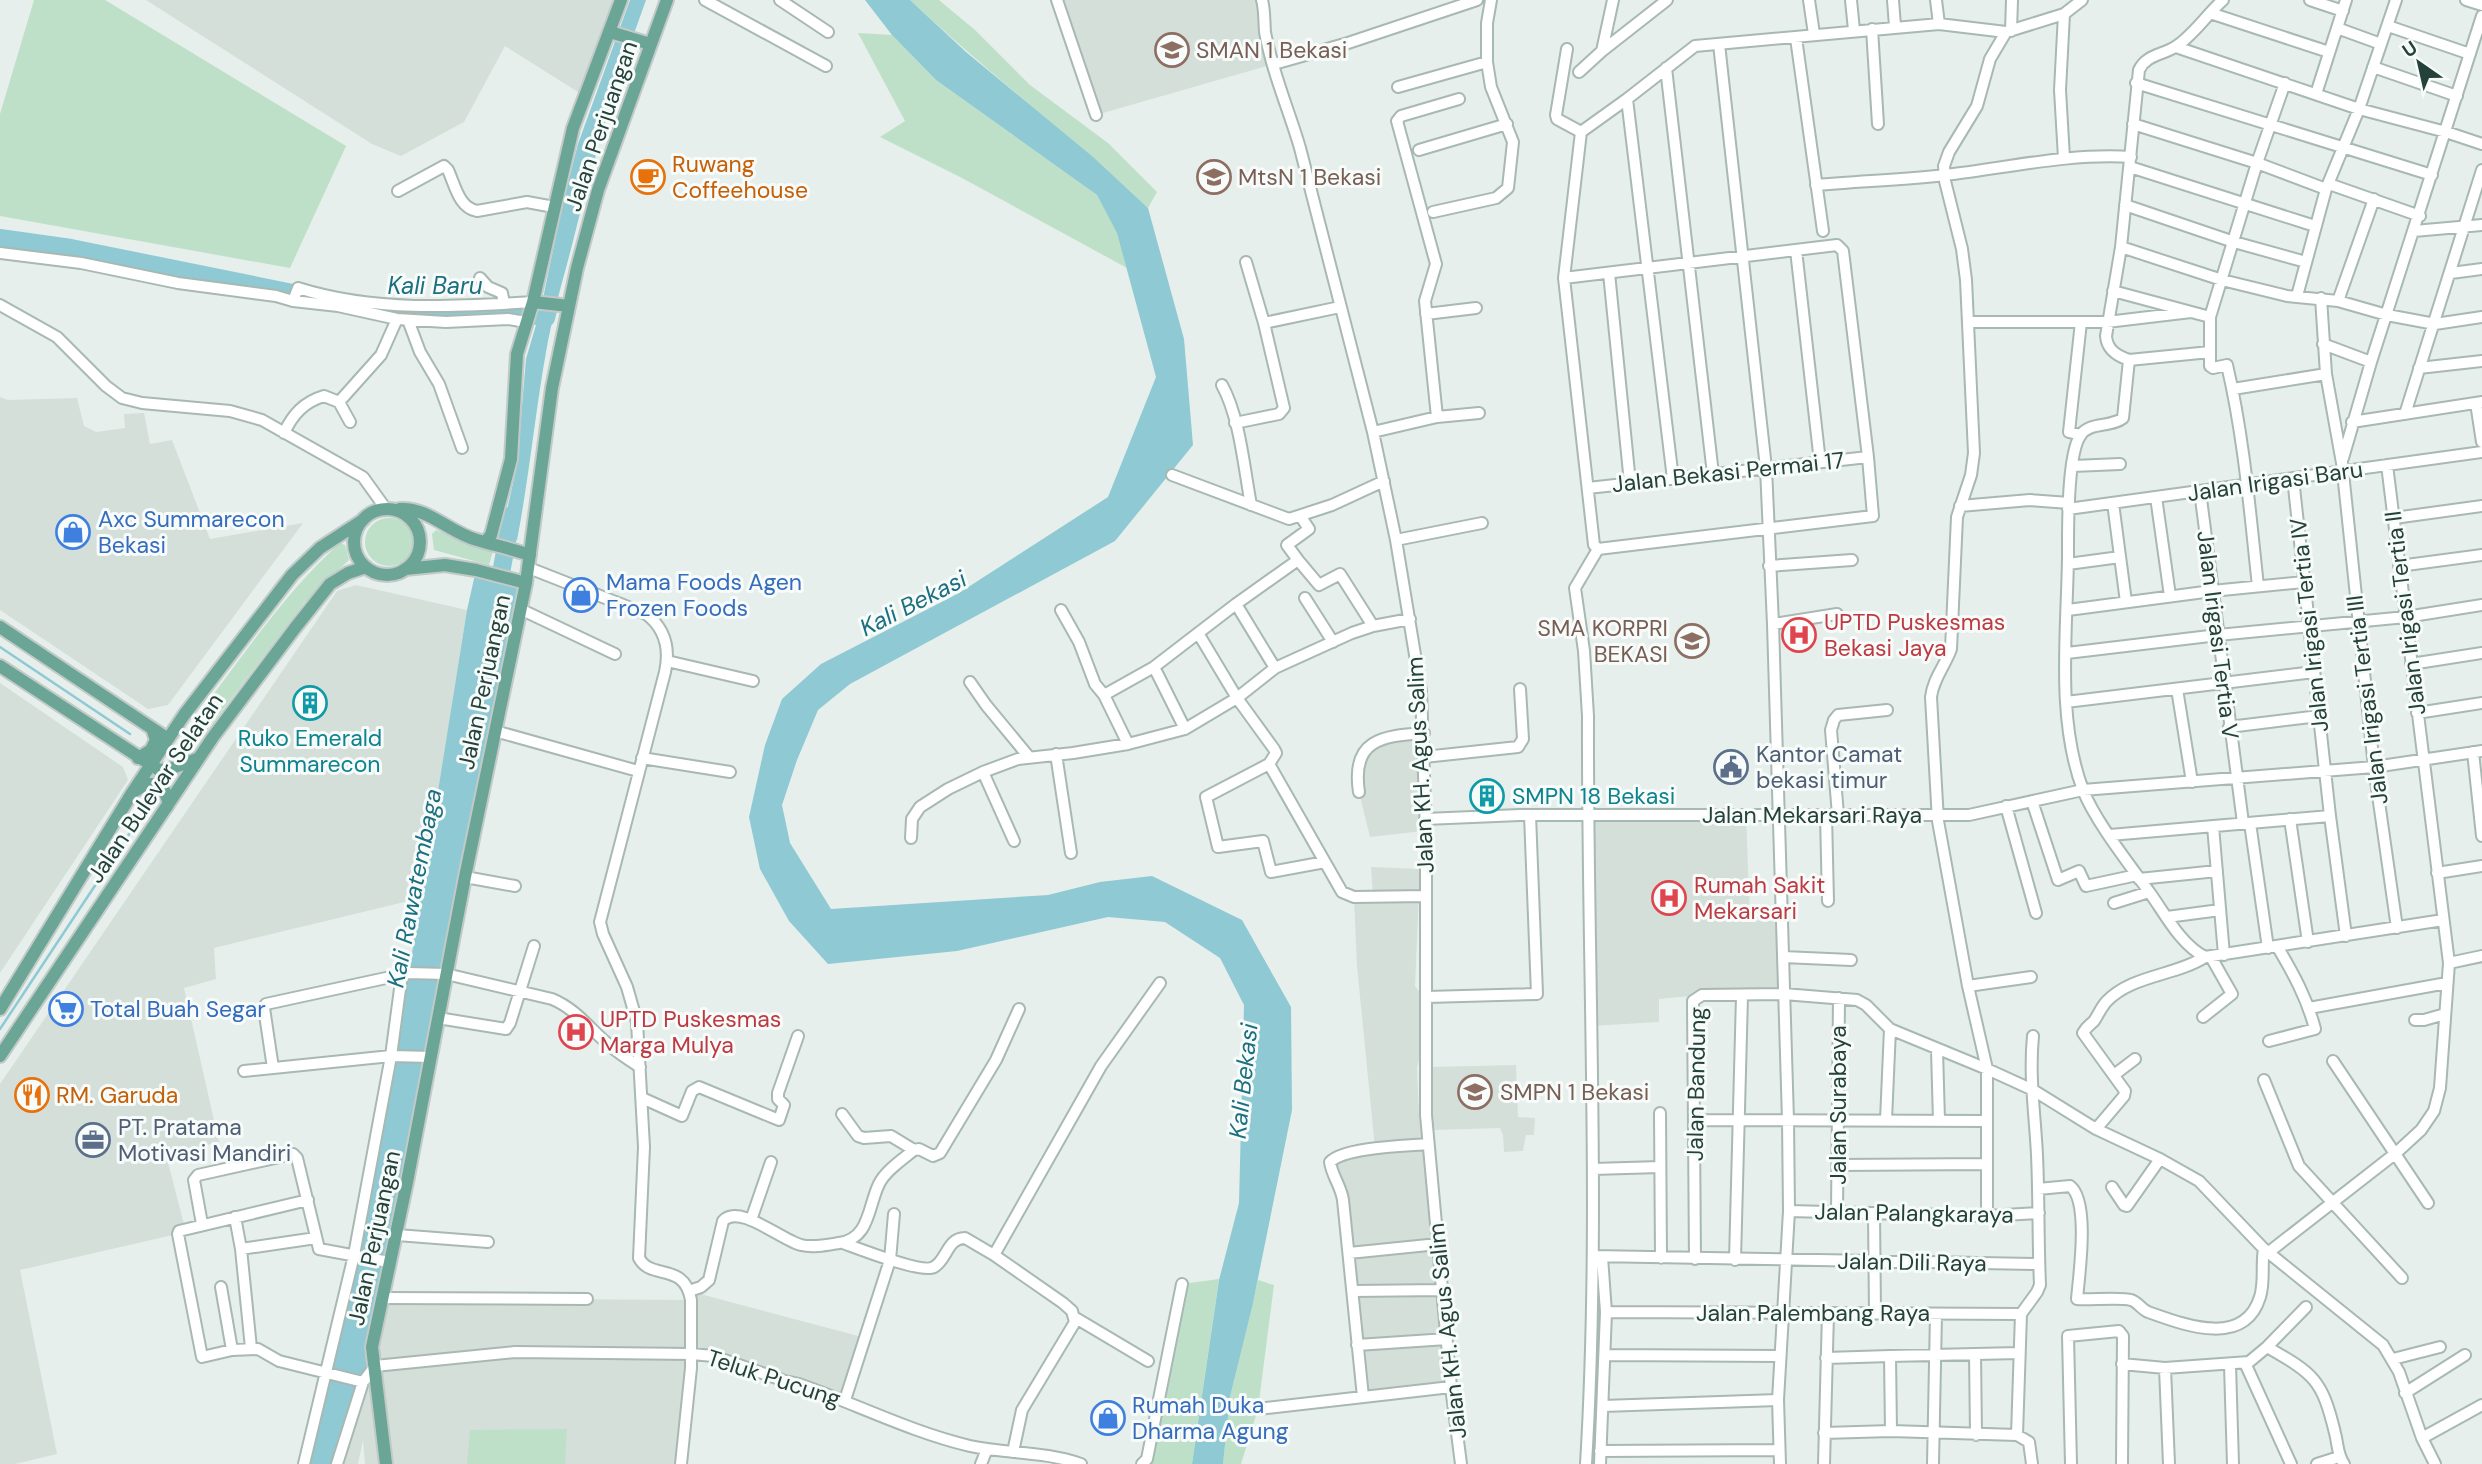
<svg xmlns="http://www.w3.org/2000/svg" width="2482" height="1464" viewBox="0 0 2482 1464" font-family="'DM Sans',sans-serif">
<rect width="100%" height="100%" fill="#e6efeb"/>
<path fill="#d4dfda" d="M146 0H614L578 92 505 46 464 122 401 156 372 144Z
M1057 0H1262L1274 64 1096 115Z
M0 397 8 400 77 398 84 426 96 432 125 428 124 414 144 413 150 444 172 440 210 539 303 523 168 705 148 709 0 610Z
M356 585 467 610 421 898 214 948 216 979 184 988 219 1142 166 1155 186 1232 20 1270 57 1454 15 1464H0V1084L337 591Z
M0 683 123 767 128 780 0 973Z
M1424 733 1423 831 1370 837 1359 792 1357 763 1377 740Z
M1588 815H1746L1750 920 1782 921 1783 994 1702 995 1659 999V1022L1591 1026Z
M1371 867 1420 869 1415 986 1427 1001 1430 1026 1417 1067 1419 1115 1422 1145 1428 1158 1451 1387 1363 1397 1336 1183V1157L1375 1148 1357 966 1354 897 1373 896Z
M1516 1065 1518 1117 1535 1118 1534 1135H1526L1523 1151 1504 1152 1503 1135 1500 1128 1433 1130 1432 1067Z
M689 1291 866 1338 845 1400 692 1354 681 1464H365L363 1440 358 1464H337L382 1298 690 1300Z"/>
<path fill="#bfe0c8" d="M34 0H105L346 146 290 268 0 216V114Z
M910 0H939L975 30 1030 85 1108 143 1157 192 1148 208C1071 136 987 72 910 0Z
M858 33 892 35 936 80 1097 195 1117 232 1127 268 962 178 880 137 905 121Z
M365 542a24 24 0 1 1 48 0a24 24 0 1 1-48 0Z
M436 530 493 551 489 565 434 550 432 534Z
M340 543 345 545 349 560 305 602 205 733 192 723C239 662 282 595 340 543Z
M189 727 202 737 186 745 173 766 164 768Z
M1219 1279 1192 1464H1142L1182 1284Z
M1258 1280 1274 1285 1258 1409 1241 1464H1223L1230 1397Z
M567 1429 565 1464H467L470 1430Z"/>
<path fill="#8ec9d4" d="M630 0H646C616 82 592 164 571 249 562 283 552 317 546 352 535 414 529 478 517 540L501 537 517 465 526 359 541 308 563 202 578 144Z
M865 0H910L966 52 1093 157 1148 208 1184 339 1193 445 1115 541 850 684 818 710 797 760 782 805 790 843 831 909 1048 895 1100 882 1152 876 1242 920 1291 1007 1292 1110 1253 1303 1230 1397 1223 1464H1192L1219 1280 1239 1203 1244 1005 1220 958 1165 922 1108 917 957 951 828 964 789 921 760 869 749 817 765 745 782 699 821 664 959 593 1108 497 1156 377 1117 233 1097 195 936 80 892 35Z
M476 570 526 583 367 1376 337 1464H304L354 1255 402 974 409 972 467 610Z"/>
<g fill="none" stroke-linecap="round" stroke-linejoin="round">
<path stroke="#8ec9d4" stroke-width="2.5" d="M0 647 130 734
M0 1029 153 798"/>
<path stroke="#8ec9d4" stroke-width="18" d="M0 238 71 248 337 302
M371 309 394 313 504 309 546 318 550 302
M497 594 512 515"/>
<g stroke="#a8b8b2" stroke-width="14">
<path id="minor" d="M705 0 826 66
M780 0 828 32
M1057 0 1096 115
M1262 0C1265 11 1264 21 1265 32 1272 72 1289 110 1300 148L1373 432 1396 540 1421 691 1426 831V1115L1451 1387 1461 1464
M1613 0 1602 51 1667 0
M1809 0 1814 34
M1851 0 1854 30
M1893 0 1895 26
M1936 0 1939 24
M2082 0 2064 14 2006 32 1990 59 1977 106 1949 152 1944 166 1945 181 1962 249 1966 280 1974 453 1971 475 1957 517 1951 649C1945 666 1933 679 1931 697L1938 821 1968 986 1987 1069 2033 1090 2096 1129 2160 1159 2199 1181 2264 1249 2383 1345 2399 1372 2422 1438 2435 1464
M2310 0 2343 11
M2466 0 2482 5
M2210 13 2329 52
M2388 26 2470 54
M2337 28 2381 44
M1872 29 1878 124
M2011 31 2012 0
M1796 38 1823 231
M1719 44 1766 468 1773 624 1788 1120 1789 1211 1778 1400 1780 1464
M2176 47 2359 109 2446 132 2482 144
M1567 49 1556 115 1557 119 1581 132 1627 99
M1274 64 1348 43 1477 0
M2373 67 2457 96
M1666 68 1713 474
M1579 72 1602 51
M2136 83 2432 175
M1398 87 1487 62
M2316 94 2346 0
M2133 124 2257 163 2326 189
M1581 132 1564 278 1594 545 1598 549
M1419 150 1507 124
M2064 158 2060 90 2064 14
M2130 167 2315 226
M2329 184 2420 216
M1816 185C1859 181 1902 180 1945 175 2007 168 2068 153 2131 157
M398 191 444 166 448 170C455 185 459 208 477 211L527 202 554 207
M2125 205 2234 242 2306 262
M1433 212 1496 198 1508 188 1513 142 1491 87 1487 62V23L1491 0
M2414 231 2482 225
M2121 247 2222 280 2287 296 2338 301 2387 315 2435 324 2482 317
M1796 250 1820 462
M0 253 81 263 178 283 276 296 293 301 338 306 397 319 446 322 508 319 526 322
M1609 273 1630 483
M2451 273 2482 269
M480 278 488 287 502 293 504 304
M1564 278 1837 245 1843 251 1868 457 1873 516 1598 549
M2113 291 2210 317
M2297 296 2326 189 2359 109 2396 0
M2321 298 2326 374 2342 463 2374 767 2397 928
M293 301 298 288C374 312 454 307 533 302
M2338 301 2374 199
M0 305 57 337 106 386 122 398 142 403 230 411 262 420 363 477 386 509
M1426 314 1476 308
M408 320 420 352 439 384 462 448
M1968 322H2107L2191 312
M1264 323 1340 307
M2323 344 2371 362
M2210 352 2129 360C2117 356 2107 350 2106 336L2121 247 2139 70C2146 55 2162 55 2175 47 2193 36 2207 14 2223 0
M2129 360 2123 418C2111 428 2089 421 2080 436 2067 456 2068 531 2068 557 2067 632 2056 719 2083 790 2095 821 2130 865 2150 893 2165 914 2181 945 2205 957L2443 920
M2419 368 2482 361
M1222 385C1240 418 1244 468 1251 505
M2233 389 2326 374
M339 402 381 355 397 319
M2476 403 2482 442
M2405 414 2482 170
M1437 417 1425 301 1436 264 1397 121 1401 116 1459 99
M2352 422 2482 402
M1235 423 1279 414 1284 408 1264 323 1246 262
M1373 432 1437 417 1479 413
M284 433C293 414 304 402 324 396L339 402 350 422
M2081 435 2069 432 2081 322
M2343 458 2371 362 2482 16
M2073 466 2120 464
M1172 475 1289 519 1332 505 1384 481
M2293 478 2330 816 2346 936
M1673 479 1627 99 1695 46 1939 24 2006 32
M1588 488 1868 457
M2200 491 2243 823
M2156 497 2170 596
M2113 503 2126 602
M1960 506 2030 500 2069 503
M2068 509 2482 452
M2394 518 2482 506
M1396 540 1482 523
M1298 560 1287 545 1309 529 1301 517
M2068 564 2120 557
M1769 566 1852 560
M2399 566 2482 555
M529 568 646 614C666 629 670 649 665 672L600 922 603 934 627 987 637 1022 644 1147 639 1258C651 1281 684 1261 691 1300V1368L681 1464
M2258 586C2250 513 2244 437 2227 365L2213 368 2210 366V317L2257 163 2285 83
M1305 598 1333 642
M1236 604 1275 668
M520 609 615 654
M1061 610 1079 642 1095 684 1104 695 1128 744
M2068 610 2212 591 2304 582
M1773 624 1837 614
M1198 633 1237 698 1274 749 1276 753 1269 764 1342 892 1354 897 1426 896
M2067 653 2218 635 2406 617 2482 605
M667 661 753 681
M2411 664 2482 653
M1154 667 1185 729
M970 682 986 705 1029 757
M2177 689 2192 782
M1104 695 1154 667 1236 604 1298 560 1319 585 1340 574 1373 626
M2066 702 2314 672
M2417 713 2482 703
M2229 727 2319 716
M495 731 638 771
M2473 752 2482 836
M1056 754 1071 853
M1424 757 1518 747 1523 739 1520 689
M642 758 730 772
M1269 764 1206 797 1218 847 1263 841 1271 872 1325 862
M983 772 1014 841
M1359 792C1351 740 1381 736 1424 733
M2032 801 2058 880 2079 871 2086 886 2137 875
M2006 806 2036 913
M1826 815 1828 901
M1838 815 1831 730 1834 720 1838 715 1887 710
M1425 819 1520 815H1969L2083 790 2374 767 2482 751
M2290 819 2308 942
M2250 823 2268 948
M2213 826 2224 955
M2110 835 2330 816
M911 838 912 819 920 807 948 789 983 772 1018 759 1073 753 1128 744 1185 729 1237 698 1275 668 1352 633 1373 626 1410 619
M2437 873 2482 866
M465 877 515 886
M2139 879 2217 871
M2114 903 2149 892
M2167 917 2220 910
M1783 957 1851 960
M2449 963 2482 956
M1968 986 2031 977
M1427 997 1537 994 1530 815
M2309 1008 2447 983
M2203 1017 2232 994 2211 957
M438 1018 506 1029 510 1023 534 946
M2415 1020H2424L2445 1014
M2269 1041 2315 1029C2307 998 2293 973 2277 946
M1937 1050 1939 1121
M2333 1061 2428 1203
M273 1068 264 1008 266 1004 409 973 446 974 552 999C576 1009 589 1028 608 1044 618 1053 629 1060 640 1067
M244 1071 391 1056 431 1057
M2114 1075 2135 1059
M2264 1080 2299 1166 2402 1278
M642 1098 682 1116 692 1091 699 1087 779 1120 784 1105 778 1099V1093L798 1036
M1660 1113 1661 1258
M842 1114 858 1136 864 1138 891 1136 914 1150
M1694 1120 1987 1121
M1886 1120 1890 1029
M2096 1129 2124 1096 2125 1091 2083 1033C2086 1027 2090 1025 2094 1021 2098 1015 2101 1008 2106 1002 2131 975 2175 976 2205 957
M1838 1165 1987 1164
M1593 1169 1660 1167
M2112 1187 2124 1205 2127 1206 2160 1159
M2038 1189 2070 1186C2090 1201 2079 1275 2077 1299 2088 1300 2123 1297 2131 1300 2138 1302 2141 1309 2148 1312 2182 1324 2244 1349 2260 1297 2265 1281 2261 1265 2264 1249
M308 1200 179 1231 178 1234 202 1357 232 1350 258 1349 279 1361 363 1382
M1789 1211 1987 1216 2039 1213
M1837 1212 1839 998
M1874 1213 1875 1313
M235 1217 241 1249 251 1348
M751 1220 771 1162
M202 1224 194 1180 198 1175 293 1154 297 1158 319 1249 389 1262
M397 1235 488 1242
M843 1243C857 1248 923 1274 934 1267 947 1260 947 1238 965 1238L994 1255
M241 1249 316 1238
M2269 1252 2396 1153 2421 1130 2434 1111 2440 1088 2449 963 2387 465
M1349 1253 1438 1244
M1593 1256 2039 1264
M1695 1259 1693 1001 1702 995 1784 994 1857 1000 1866 1005 1890 1029 1987 1069V1216
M1735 1260 1742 996
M221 1287 232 1350
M689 1291 701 1287 709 1280 723 1221C739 1203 781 1240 801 1245 813 1248 827 1245 839 1243 870 1239 868 1206 879 1184 885 1171 903 1159 914 1150L919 1149 933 1156 940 1153 996 1060 1019 1009
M1353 1291 1442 1290
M382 1298 587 1299
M1606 1312 2021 1314
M1074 1317 1148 1361
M1357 1345 1447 1339
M2267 1347C2314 1374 2322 1379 2335 1433 2338 1444 2337 1454 2344 1464
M1975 1354 1976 1435
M1605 1355 1780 1356
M1890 1356 2018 1353
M1826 1358 1890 1356 1891 1431
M2393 1359 2440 1347
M2245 1363 2291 1464
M2122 1364 2165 1368 2249 1362 2267 1347 2306 1307
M2230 1365 2233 1464
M2165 1368 2169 1464
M2405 1393 2465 1355
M1363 1397 1343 1200C1341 1186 1332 1176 1330 1162 1345 1147 1406 1146 1428 1144
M845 1400 890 1260 894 1214
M1603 1406 1778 1400
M1258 1409 1451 1387
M1824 1433 1891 1431 2017 1435 2029 1442 2032 1464
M2017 1435 2021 1314 2037 1292 2040 1285C2038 1241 2039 1198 2037 1155 2035 1115 2029 1076 2033 1036
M2422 1438 2482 1405
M1600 1451 1779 1450
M1013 1452 1022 1410 1075 1322 1072 1311 1063 1303 994 1255 1101 1066 1160 983
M304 1464 354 1255 391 1056 402 974
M337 1464 363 1382 375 1366 515 1352 692 1354 713 1356 785 1381 799 1384C856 1404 911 1432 970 1446 1007 1454 1044 1451 1081 1464
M981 1464 987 1449
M1142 1464 1147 1459 1182 1284
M1586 1464C1601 1215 1587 965 1588 716L1584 651 1575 588 1598 549
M1600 1464 1606 1312 1602 1257
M1824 1464 1828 1313
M1933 1464 1936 1314
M2071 1464 2068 1336 2119 1331 2123 1336 2122 1464
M2317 1464 2339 1457"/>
</g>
<g stroke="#c2cac8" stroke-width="16">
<path id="major" d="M610 32 650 44
M533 302 569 306
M400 509C428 507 450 533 477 540 494 545 512 549 530 555
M354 542a33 33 0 1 1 66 0a33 33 0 1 1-66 0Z
M486 541 491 535 511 459 517 354 533 302 573 128 621 0
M405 569 445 565 476 570 526 583
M0 627 168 739
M0 666 159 770 170 769 199 758
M138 758 151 750 156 740 152 728
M135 791 146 784H154L164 790 169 803 166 808
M0 1009 132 793 184 715 292 575 320 548 363 520
M0 1056 213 737 295 628 330 584 348 573 366 567
M386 1464 372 1347 407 1182 465 877 526 583 552 388 577 268 598 190 667 0"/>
</g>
<use href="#minor" stroke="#fff" stroke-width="10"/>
<use href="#major" stroke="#6aa596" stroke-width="12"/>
</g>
<defs>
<g id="school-ring" transform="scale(1.75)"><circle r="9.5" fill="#f7fbf9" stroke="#8d6e63" stroke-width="1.5"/><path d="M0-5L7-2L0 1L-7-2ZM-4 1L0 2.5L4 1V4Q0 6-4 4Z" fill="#8d6e63"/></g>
<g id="cafe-ring" transform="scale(1.75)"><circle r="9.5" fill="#f7fbf9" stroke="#e8710a" stroke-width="1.5"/><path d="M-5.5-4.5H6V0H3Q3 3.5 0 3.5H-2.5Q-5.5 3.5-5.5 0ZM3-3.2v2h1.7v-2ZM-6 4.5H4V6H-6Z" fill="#e8710a"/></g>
<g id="shop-ring" transform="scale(1.75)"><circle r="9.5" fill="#f7fbf9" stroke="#3f7fe0" stroke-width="1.5"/><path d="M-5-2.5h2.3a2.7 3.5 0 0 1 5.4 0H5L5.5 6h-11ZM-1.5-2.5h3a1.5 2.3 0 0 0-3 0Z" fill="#3f7fe0"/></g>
<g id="hospital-ring" transform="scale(1.75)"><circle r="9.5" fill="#f7fbf9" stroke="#e0444e" stroke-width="1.5"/><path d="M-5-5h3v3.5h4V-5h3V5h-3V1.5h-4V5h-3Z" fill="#e0444e"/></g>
<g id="building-ring" transform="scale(1.75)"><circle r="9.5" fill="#f7fbf9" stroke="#0f9aa8" stroke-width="1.5"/><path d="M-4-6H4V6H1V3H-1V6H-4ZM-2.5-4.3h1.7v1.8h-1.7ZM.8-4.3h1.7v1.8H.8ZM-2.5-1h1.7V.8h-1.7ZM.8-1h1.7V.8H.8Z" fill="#0f9aa8"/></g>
<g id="civic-ring" transform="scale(1.75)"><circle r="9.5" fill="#f7fbf9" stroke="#5c6f8a" stroke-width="1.5"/><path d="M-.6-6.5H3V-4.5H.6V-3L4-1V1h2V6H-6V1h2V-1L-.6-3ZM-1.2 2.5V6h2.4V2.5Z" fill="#5c6f8a"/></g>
<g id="supermarket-ring" transform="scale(1.75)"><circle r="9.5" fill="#f7fbf9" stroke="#3f7fe0" stroke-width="1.5"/><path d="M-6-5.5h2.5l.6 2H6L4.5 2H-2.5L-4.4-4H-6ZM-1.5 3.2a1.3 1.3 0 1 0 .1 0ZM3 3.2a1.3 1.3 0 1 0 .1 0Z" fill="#3f7fe0"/></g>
<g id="restaurant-ring" transform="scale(1.75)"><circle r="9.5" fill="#f7fbf9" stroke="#e8710a" stroke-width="1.5"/><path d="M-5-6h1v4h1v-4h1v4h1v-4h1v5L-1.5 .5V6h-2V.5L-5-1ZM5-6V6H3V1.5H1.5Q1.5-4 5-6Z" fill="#e8710a"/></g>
<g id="office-ring" transform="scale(1.75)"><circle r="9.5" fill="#f7fbf9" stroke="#5c6f8a" stroke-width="1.5"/><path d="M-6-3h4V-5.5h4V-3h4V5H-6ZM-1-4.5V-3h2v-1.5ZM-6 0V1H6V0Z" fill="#5c6f8a"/></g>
</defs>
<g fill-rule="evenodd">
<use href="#school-ring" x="1172" y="50"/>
<use href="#cafe-ring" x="648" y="177"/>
<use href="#school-ring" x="1214" y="177"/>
<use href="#shop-ring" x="73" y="532"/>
<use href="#shop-ring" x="581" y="595"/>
<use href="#hospital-ring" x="1799" y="635"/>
<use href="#school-ring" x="1692" y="641"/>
<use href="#building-ring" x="310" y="703"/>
<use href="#civic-ring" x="1731" y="767"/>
<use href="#building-ring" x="1487" y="796"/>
<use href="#hospital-ring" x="1669" y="898"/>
<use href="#supermarket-ring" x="66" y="1009"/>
<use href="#hospital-ring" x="576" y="1032"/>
<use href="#school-ring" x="1475" y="1092"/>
<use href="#restaurant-ring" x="32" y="1095"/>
<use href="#office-ring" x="93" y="1140"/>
<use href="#shop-ring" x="1108" y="1418"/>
</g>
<g text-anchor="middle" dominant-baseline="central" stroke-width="6" stroke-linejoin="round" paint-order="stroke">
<g font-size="23" fill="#785e54" stroke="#f7fbf9" text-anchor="start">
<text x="1196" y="50">SMAN 1 Bekasi</text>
<text x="1238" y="177">MtsN 1 Bekasi</text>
<text x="1668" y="628" text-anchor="end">SMA KORPRI<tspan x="1668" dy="26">BEKASI</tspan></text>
<text x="1500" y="1092">SMPN 1 Bekasi</text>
</g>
<g font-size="23" fill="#24423a" stroke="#f7fbf9">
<text transform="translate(601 126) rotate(-71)">Jalan Perjuangan</text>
<text transform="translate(1728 472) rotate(-6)">Jalan Bekasi Permai 17</text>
<text transform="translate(2275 481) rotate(-8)">Jalan Irigasi Baru</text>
<text transform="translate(2405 613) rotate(-97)">Jalan Irigasi Tertia II</text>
<text transform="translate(2309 625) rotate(-96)">Jalan Irigasi Tertia IV</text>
<text transform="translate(2218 635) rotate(83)">Jalan Irigasi Tertia V</text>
<text transform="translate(484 682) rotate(-78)">Jalan Perjuangan</text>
<text transform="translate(2367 700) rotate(-97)">Jalan Irigasi Tertia III</text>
<text transform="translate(1420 765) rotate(-93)">Jalan KH. Agus Salim</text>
<text transform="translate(155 788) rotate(-56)">Jalan Bulevar Selatan</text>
<text x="1812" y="815">Jalan Mekarsari Raya</text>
<text transform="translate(1696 1084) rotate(-89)">Jalan Bandung</text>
<text transform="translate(1838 1105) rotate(-90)">Jalan Surabaya</text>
<text transform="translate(1914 1213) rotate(1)">Jalan Palangkaraya</text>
<text transform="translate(374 1238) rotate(-78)">Jalan Perjuangan</text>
<text transform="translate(1912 1262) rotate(1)">Jalan Dili Raya</text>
<text x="1813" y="1313">Jalan Palembang Raya</text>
<text transform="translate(1447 1331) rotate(-96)">Jalan KH. Agus Salim</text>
<text transform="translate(774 1378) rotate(18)">Teluk Pucung</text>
</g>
<g font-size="23" fill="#c56008" stroke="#f7fbf9" text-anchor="start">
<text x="672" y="164">Ruwang<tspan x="672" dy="26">Coffeehouse</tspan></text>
<text x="56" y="1095">RM. Garuda</text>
</g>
<g font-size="23" fill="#366cbe" stroke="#f7fbf9" text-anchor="start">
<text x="98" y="519">Axc Summarecon<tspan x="98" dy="26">Bekasi</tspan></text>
<text x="606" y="582">Mama Foods Agen<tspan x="606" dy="26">Frozen Foods</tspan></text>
<text x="90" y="1009">Total Buah Segar</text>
<text x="1132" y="1405">Rumah Duka<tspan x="1132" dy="26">Dharma Agung</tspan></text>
</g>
<g font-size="23" fill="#be3a42" stroke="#f7fbf9" text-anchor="start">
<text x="1824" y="622">UPTD Puskesmas<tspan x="1824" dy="26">Bekasi Jaya</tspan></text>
<text x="1694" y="885">Rumah Sakit<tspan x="1694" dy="26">Mekarsari</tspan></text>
<text x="600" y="1019">UPTD Puskesmas<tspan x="600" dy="26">Marga Mulya</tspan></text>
</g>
<g font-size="23" fill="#0d838f" stroke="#f7fbf9">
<text x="310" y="738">Ruko Emerald<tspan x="310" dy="26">Summarecon</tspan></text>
<text x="1512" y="796" text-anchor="start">SMPN 18 Bekasi</text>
</g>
<g font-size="23" fill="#4e5e75" stroke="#f7fbf9" text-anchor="start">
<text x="1756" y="754">Kantor Camat<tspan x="1756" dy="26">bekasi timur</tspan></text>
<text x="118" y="1127">PT. Pratama<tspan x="118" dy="26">Motivasi Mandiri</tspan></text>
</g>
<g font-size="24" font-style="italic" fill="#1c6f80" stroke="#f7fbf9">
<text x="435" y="285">Kali Baru</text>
<text transform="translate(913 603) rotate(-27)">Kali Bekasi</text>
<text transform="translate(414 888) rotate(-79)">Kali Rawatembaga</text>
<text transform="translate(1243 1081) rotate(-84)">Kali Bekasi</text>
</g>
</g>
<g transform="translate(2419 63) rotate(326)" stroke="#f7fbf9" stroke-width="5" paint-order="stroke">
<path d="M0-5L12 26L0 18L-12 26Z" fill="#24423a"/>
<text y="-10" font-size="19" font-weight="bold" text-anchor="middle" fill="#24423a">U</text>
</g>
</svg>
